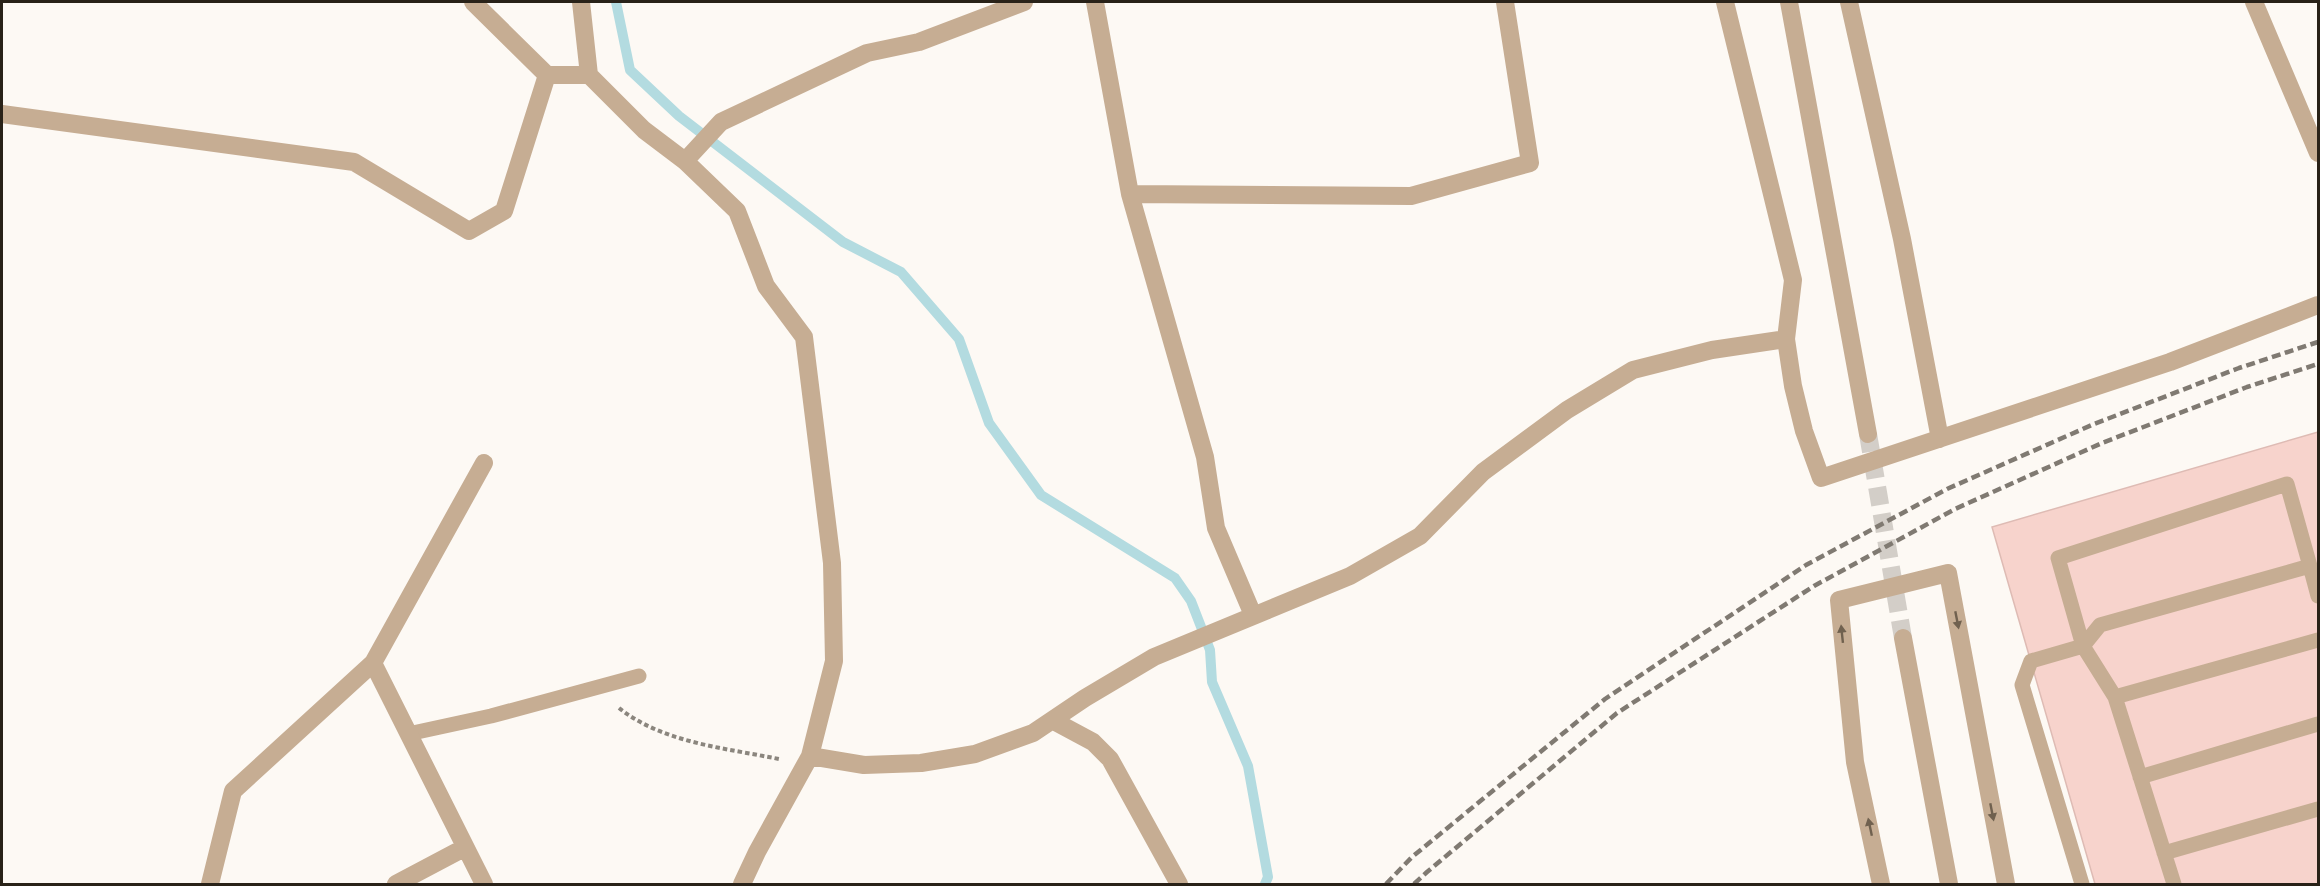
<svg xmlns="http://www.w3.org/2000/svg" width="2320" height="886" viewBox="0 0 2320 886" font-family="Figtree,sans-serif">
<rect width="100%" height="100%" fill="#fdf9f4"/>
<g fill="none" stroke-linecap="round" stroke-linejoin="round">
<path stroke="#b3dbe0" stroke-width="10" d="M616 2 630 70 679 116 843 242 901 272 959 339 989 423 1041 495 1175 578 1191 601 1210 650 1212 682 1248 766 1268 877 1265 884"/>
</g>
<path fill="#f7d3cc" stroke="#debbb4" stroke-width="1.5" d="M2318 432V884H2095L1992 527Z"/>
<g fill="none" stroke-linecap="round" stroke-linejoin="round">
<path stroke="#d3cec8" stroke-width="18" stroke-dasharray="18 9" stroke-linecap="butt" d="M1868 434 1903 638"/>
<path stroke="#8b867e" stroke-width="4" stroke-dasharray="4.5 3" stroke-linecap="butt" d="M619 708C663 743 725 748 779 759"/>
<path stroke="#c6ad93" stroke-width="15" d="M2083 646 2058 558 2287 484 2310 566
M2083 646 2100 625 2310 566 2318 596
M2115 697 2318 640
M408 734 491 716 639 676
M2140 777 2318 724
M2164 853 2318 809
M2082 884 2022 685 2031 661 2083 646 2115 697 2174 884"/>
<path stroke="#c6ad93" stroke-width="18" d="M473 2 547 75
M1095 2 1130 194 1205 457 1216 528 1253 615
M1725 2 1793 280 1786 339 1793 386 1804 431 1821 478 2170 362 2318 305
M1849 2 1902 239 1940 439
M589 75 644 130 685 161 737 211 766 286 804 337 832 563 834 661 810 756 757 852 742 884
M2 114 354 162 469 231 504 211 547 75H589L581 2
M685 161 721 122 867 53 919 42 1024 2
M1130 194 1411 196 1530 163 1505 2
M373 663 484 884
M1052 720 1093 742 1110 759 1179 884
M810 756 864 765 921 763 975 754 1033 733 1085 698 1154 657 1350 576 1420 536 1483 472 1567 410 1633 370 1712 350 1786 339
M210 884 233 791 373 663 484 463
M396 884 464 848
M1881 884 1855 762 1839 600 1948 573 2006 884"/>
<path stroke="#c6ad93" stroke-width="18" d="M1789 2 1868 434
M2254 2 2318 153
M1903 638 1949 884"/>
<path stroke="#807a72" stroke-width="4.5" stroke-dasharray="9 4.5" stroke-linecap="butt" d="M1386 884 1412 857 1605 699 1806 565 1947 489 2094 424 2239 368 2318 342
M1414 884 1427 872 1617 713 1814 586 1955 509 2102 443 2247 387 2318 364"/>
</g>
<defs><path id="oneway-solid" d="M-6-.8H1V-3.2L6.5 0L1 3.2V.8H-6Z" transform="scale(1.5)"/></defs>
<g fill="#70614f">
<use href="#oneway-solid" transform="translate(1957 620) rotate(79)"/>
<use href="#oneway-solid" transform="translate(1842 634) rotate(-96)"/>
<use href="#oneway-solid" transform="translate(1992 812) rotate(79)"/>
<use href="#oneway-solid" transform="translate(1870 827) rotate(-102)"/>
</g>
<rect width="2320" height="886" fill="none" stroke="#292218" stroke-width="6"/>
</svg>
